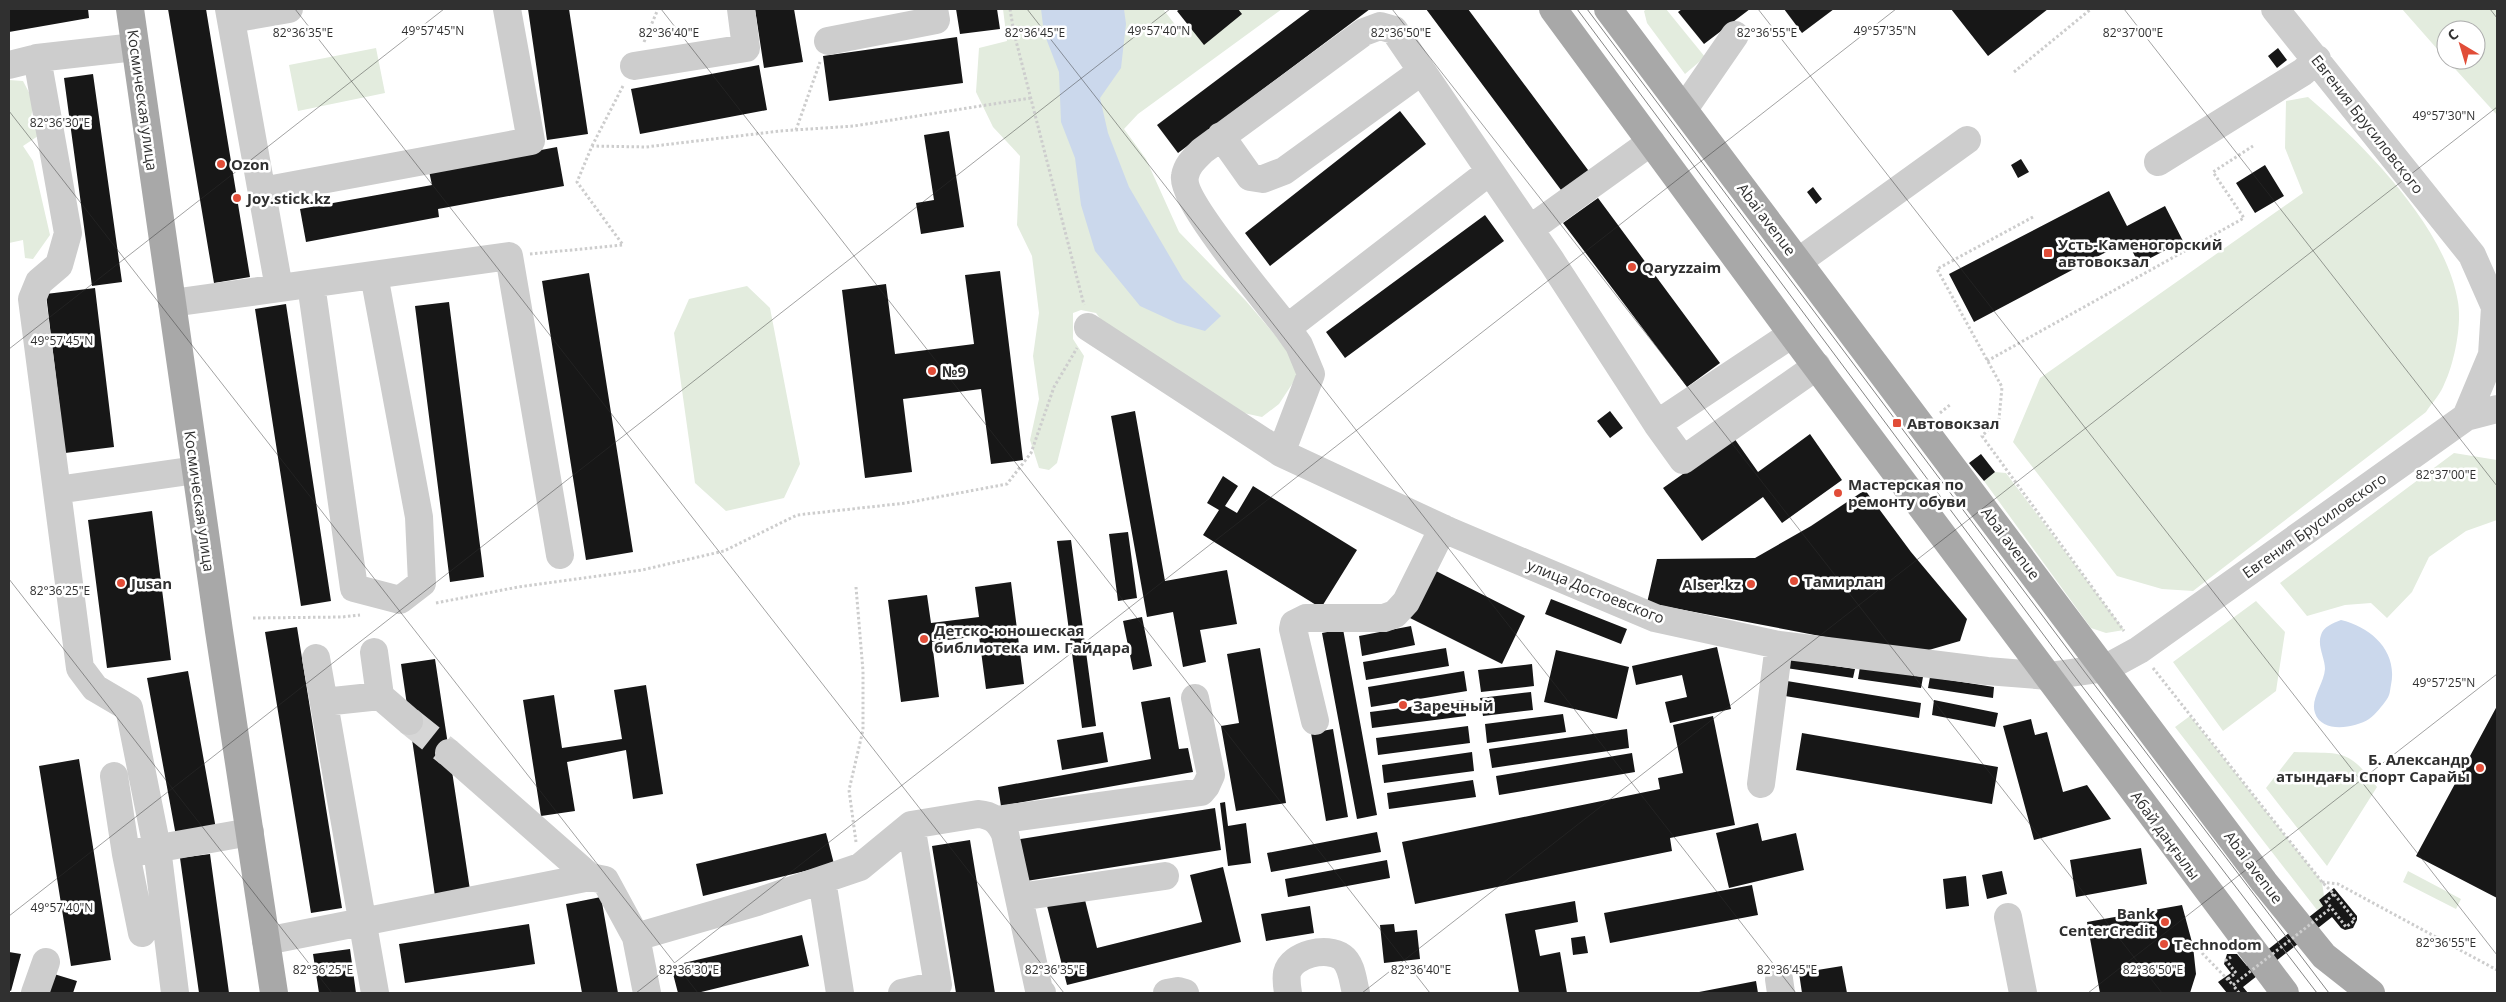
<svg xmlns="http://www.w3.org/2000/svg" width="2506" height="1002" viewBox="0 0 2506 1002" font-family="'Open Sans',sans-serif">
<rect width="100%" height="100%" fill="#fff"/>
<path fill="#e3ecde" d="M1003 9H1163L1180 31 1216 9H1282L1138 114 1124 129 1146 159 1179 232 1246 301 1292 355 1300 372 1279 404 1262 417 1239 412 1106 327 1096 313 1081 310 1073 313V339L1084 356 1057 463 1049 470 1039 468 1030 440 1039 399 1033 356 1039 313 1032 256 1017 225 1020 156 993 127 976 92 979 48 1007 41Z
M1647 9H1666L1705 57 1685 74 1647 23 1644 11Z
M2402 9H2497V115L2447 60H2476V30H2446V59Z
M376 48 385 93 298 111 289 65Z
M9 80 23 81 34 102 29 127 44 132 23 146 33 161 50 235 33 259 25 258 23 240 9 243Z
M2308 97C2364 145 2446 227 2458 302 2462 326 2454 365 2443 387 2439 396 2431 404 2426 412L2193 591 2162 589 2117 576 2013 442 2040 378 2303 193 2285 148 2286 101Z
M747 286 770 308 800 464 784 498 726 511 695 483 674 333 689 299Z
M2454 453 2497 460V520L2466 531 2429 557 2412 592 2387 618 2371 603 2345 605 2307 616 2280 583Z
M1995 472 2006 473 2124 630 2106 633 2091 628 1984 481Z
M2256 601 2285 632 2276 691 2223 731 2173 662Z
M2190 716 2322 882 2324 896 2319 900 2323 906 2317 910 2175 727Z
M2294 752C2341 754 2347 747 2377 787L2327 866 2266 788Z
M2408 871 2461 899 2456 909 2403 882Z"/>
<path fill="#cbd8ec" d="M1041 9H1124L1126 24 1121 68 1100 98 1108 133 1129 187 1183 279 1221 316 1205 331 1177 323 1140 306 1095 251 1081 205 1075 158 1061 122 1059 72 1044 33Z
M2341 620C2371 627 2398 651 2391 685 2390 690 2390 695 2387 699 2382 706 2376 714 2369 719 2355 728 2322 734 2315 713 2310 699 2324 684 2325 669 2325 658 2317 646 2321 635 2323 627 2333 623 2341 620Z"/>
<path fill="#171717" d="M9 9H88L89 18 9 32Z
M168 9H206L250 277 214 283Z
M528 9H569L588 134 547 140Z
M755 9H794L803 62 764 68Z
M956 9H997L1000 29 960 34Z
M1180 9H1238L1242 14 1204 45 1177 11Z
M1311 9H1370L1178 153 1157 125Z
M1426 9H1468L1591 174 1564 194Z
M1682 9H1750L1704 44 1678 12Z
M1784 9H1834L1802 33Z
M1951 9H2048L1988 56Z
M957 37 963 83 829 101 823 56Z
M2278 48 2287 60 2277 68 2268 56Z
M759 65 767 110 640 134 631 89Z
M93 74 122 282 92 286 64 78Z
M1400 111 1426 144 1270 266 1245 233Z
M949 131 964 227 921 234 916 203 934 200 924 135Z
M557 147 564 186 438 209 439 217 306 242 300 209 432 185 429 171Z
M2021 159 2029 172 2018 178 2011 165Z
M2265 165 2284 196 2255 213 2236 183Z
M1813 187 1822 199 1816 204 1807 192Z
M2109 191 2127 226 2165 206 2183 241 2139 264 2127 241 1974 322 1949 274Z
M1598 198 1720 363 1687 387 1563 223Z
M1485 215 1504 241 1345 358 1326 332Z
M1000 271 1023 460 991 464 981 389 903 399 912 472 865 478 842 290 886 284 895 354 974 344 965 275Z
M589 273 633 552 586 560 542 281Z
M95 288 114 447 65 453 46 294Z
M449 302 484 577 450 582 415 306Z
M286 304 331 601 301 606 255 309Z
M1135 411 1165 581 1227 570 1237 624 1200 630 1206 662 1183 667 1173 612 1147 617 1111 416Z
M1610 411 1623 428 1610 438 1597 421Z
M1810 434 1842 480 1782 523 1763 497 1702 541 1663 488 1734 438 1758 472Z
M1981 454 1995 472 1984 481 1969 463Z
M1223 476 1238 486 1225 506 1237 513 1253 486 1357 550 1321 608 1203 535 1219 510 1207 503Z
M1865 490 1911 552 1967 619 1960 641 1915 654 1647 603 1657 559 1755 558 1811 526Z
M152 511 171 660 107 668 88 520Z
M1128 532 1137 598 1118 601 1109 534Z
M1071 540 1096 726 1082 728 1057 541Z
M1432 569 1525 616 1502 664 1408 617Z
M1011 582 1024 684 986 689 979 636 932 642 939 697 901 702 888 600 927 595 931 623 979 617 975 587Z
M1551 599 1627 629 1621 644 1545 614Z
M1142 617 1152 666 1133 670 1123 621Z
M1411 626 1415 645 1362 656 1359 636Z
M297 627 342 908 311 913 265 632Z
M1343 629 1377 815 1357 819 1322 633Z
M1717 647 1731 709 1670 723 1665 702 1687 697 1682 675 1636 685 1632 666Z
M1260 648 1286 803 1236 811 1221 726 1239 723 1227 654Z
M1446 648 1449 666 1366 680 1363 662Z
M1556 650 1629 667 1617 719 1544 702Z
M435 659 470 890 435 896 401 664Z
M1788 659 1855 669 1853 678 1786 668Z
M1532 664 1534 686 1481 692 1478 670Z
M1860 667 1923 677 1921 688 1858 679Z
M188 671 216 829 176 836 147 678Z
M1464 671 1467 691 1371 707 1368 687Z
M1930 677 1994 687 1993 698 1928 688Z
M1787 681 1921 703 1919 718 1785 696Z
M646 685 663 794 633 799 626 750 567 762 575 811 541 816 523 700 554 695 562 748 622 739 614 690Z
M1531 692 1533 710 1483 716 1480 698Z
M1170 697 1179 749 1188 748 1193 772 1001 806 998 787 1151 759 1141 702Z
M1464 700 1466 716 1372 728 1370 712Z
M1934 700 1998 713 1995 727 1932 715Z
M2497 706V898L2416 856Z
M1563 714 1566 732 1487 743 1485 724Z
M1713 716 1735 825 1670 838 1672 851 1415 904 1402 842 1660 789 1658 778 1683 773 1673 725Z
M2031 719 2035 735 2047 732 2063 792 2087 785 2111 819 2034 840 2003 726Z
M1468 726 1470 743 1378 755 1376 738Z
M1333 729 1348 817 1326 821 1311 733Z
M1627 729 1629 748 1492 768 1489 749Z
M1103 732 1108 762 1062 770 1057 740Z
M1802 733 1998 767 1992 804 1796 770Z
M1472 752 1474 771 1384 783 1382 765Z
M1632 753 1635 772 1499 795 1496 776Z
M79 759 111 960 71 966 39 766Z
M1473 780 1476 797 1389 809 1387 793Z
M1225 802 1228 826 1246 823 1251 863 1228 866 1220 803Z
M1215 808 1221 850 1020 882 1014 840Z
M1758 823 1762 841 1796 833 1804 870 1729 888 1716 833Z
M1377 832 1381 852 1271 872 1267 853Z
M826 833 834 864 703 896 696 864Z
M970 840 995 993H956L932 846Z
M2141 848 2147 884 2076 897 2070 860Z
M210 854 229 993H199L180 858Z
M1387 860 1390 878 1288 897 1285 879Z
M1223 867 1241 942 1067 985 1046 902 1083 892 1097 948 1202 922 1190 875Z
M2002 871 2007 894 1987 899 1982 875Z
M1966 876 1969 906 1946 909 1943 879Z
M1752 885 1758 915 1610 943 1604 913Z
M2334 888 2357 916V920L2353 928 2345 930 2341 928 2332 917 2243 987 2248 993H2227L2218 982 2231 973 2224 964 2227 954H2237L2247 966 2323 906 2319 900Z
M601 897 618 993H582L566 904Z
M1575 901 1578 922 1535 930 1540 956 1560 952 1567 993H1519L1505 914Z
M2182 905 2193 946 2196 974 2190 993H2100L2087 922Z
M1310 906 1314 933 1266 941 1261 914Z
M529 924 535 964 405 983 399 944Z
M1394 924 1395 932 1417 930 1420 959 1384 963 1380 925Z
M802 935 809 966 697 993H678L671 966Z
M1585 936 1588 953 1573 955 1571 938Z
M350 949 356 993H319L313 954Z
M9 952 21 954 11 991 9 990Z
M1842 966 1847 993H1802L1799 973Z
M54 974 77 981 73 993H47Z
M1756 981 1758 993H1699V992Z"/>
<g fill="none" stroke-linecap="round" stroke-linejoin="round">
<path stroke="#d6d6d6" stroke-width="28" stroke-dasharray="28 14" stroke-linecap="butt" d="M409 721 449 753"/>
<path stroke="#cdcdcd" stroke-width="3" stroke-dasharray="2.5 2.5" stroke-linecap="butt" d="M1010 9 1014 33 1084 305
M644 42 658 9
M2014 72 2091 9
M796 130 820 62
M592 146 624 84
M2033 217 1937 269 2002 387 1999 419 1982 436 2124 631
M530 254 623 245 577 182 592 146 646 147 780 131 854 126 1031 98
M1987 361 2244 218 2213 172 2253 146
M1940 413 1951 404
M856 587 863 671V730L849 790 856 842
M436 603 518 587 642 570 724 551 797 515 906 503 1007 484 1031 453 1054 387 1077 348
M253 618 342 617 360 615
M2153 668 2322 882 2334 894 2326 901 2346 927 2355 920 2334 894
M2322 882 2338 884 2497 970
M2202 953 2233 985
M2228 979 2236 973 2226 960 2231 957"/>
<path stroke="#cdcdcd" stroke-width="28" d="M229 9 279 288
M231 19 289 9
M828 41 936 20 934 9
M135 47 37 58 68 233 59 265 39 282 32 299 80 668 95 688 129 708 157 848 175 993
M9 65 37 58
M634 66 746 48 741 9
M1684 109 1735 35
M1221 136 1250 177 1263 179 1284 171 1422 71
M2158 162 2303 72 2317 59
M1489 172 1287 328C1269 304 1180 200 1185 176 1187 165 1194 159 1202 151L1364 32 1380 26 1394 30 1552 262 1657 424 1792 334
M262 191 531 141 507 9
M1530 229 1651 142
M1799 261 1967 140
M311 284 354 588 400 600 422 583 419 517 374 275
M172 303 509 256 560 555
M1088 327 1281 453 1451 532 1655 618 1779 645 1987 671 2049 676 2106 668 2139 650 2466 417 2492 355 2495 307 2472 255 2275 9
M2466 417 2497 409
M1657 424 1683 460 1817 366
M1281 453 1311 374 1299 345 1287 328
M57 490 196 470
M374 652 380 696 409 721
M316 658 375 993
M324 702 380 696
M1315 721 1293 629 1294 624 1306 618H1384L1395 614 1406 602 1443 528
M449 753 590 877
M114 776 126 854
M1761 784 1779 645
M996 820 1201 792 1206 786 1211 775 1195 698
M822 880 840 993
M1019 897 1165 876
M2008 917 2023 993
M142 933 126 854 250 832
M636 937 757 902 860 867 911 825 978 814C992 815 999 821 1005 834L1039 990 1042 993
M266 941 590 877 605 880 636 937 647 993
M1779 979 1781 993
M35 993 46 962
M902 993 938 985 911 825
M1167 993 1178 991 1185 993
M1288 993C1287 987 1286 979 1287 973 1292 954 1327 946 1342 957 1352 964 1353 982 1356 993"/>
<path stroke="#a8a8a8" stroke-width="28" d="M130 9 219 631 274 993
M1553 9 1792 334 2285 993
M1608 9 2264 882 2324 956 2371 993"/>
<path stroke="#858585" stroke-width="1" d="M1577 9 2072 673 2317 993
M1587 9 2084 671 2329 993"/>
<path stroke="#cdcdcd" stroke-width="3" stroke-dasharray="2.5 2.5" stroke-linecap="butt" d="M2239 993 2233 985 2331 908"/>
</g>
<path fill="none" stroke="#303030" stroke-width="1" stroke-opacity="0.45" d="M295 9 1064 993M661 9 1430 993M1027 9 1796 993M1392 9 2162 993M1758 9 2497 955M2124 9 2497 486M2490 9 2497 18M9 111 698 993M9 349 444 9M9 579 332 993M9 916 1170 9M636 993 1896 9M1362 993 2497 107M2088 993 2497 674"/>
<g fill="#e14d38" stroke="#fff" stroke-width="2">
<circle cx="221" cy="164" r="5"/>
<circle cx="237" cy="198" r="5"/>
<rect x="2043" y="248" width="10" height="10" rx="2.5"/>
<circle cx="1632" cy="267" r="5"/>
<circle cx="932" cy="371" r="5"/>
<rect x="1892" y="418" width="10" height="10" rx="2.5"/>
<circle cx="1838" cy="493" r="5"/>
<circle cx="1794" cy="581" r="5"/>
<circle cx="121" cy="583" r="5"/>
<circle cx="1751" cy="584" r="5"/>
<circle cx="924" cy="639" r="5"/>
<circle cx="1403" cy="705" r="5"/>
<circle cx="2480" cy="768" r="5"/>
<circle cx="2165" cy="922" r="5"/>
<circle cx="2164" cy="944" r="5"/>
</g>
<g text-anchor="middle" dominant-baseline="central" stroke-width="5" stroke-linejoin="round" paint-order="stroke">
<g font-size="15" fill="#303030" stroke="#fff">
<text transform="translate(143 100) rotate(82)">Космическая улица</text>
<text transform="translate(2368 124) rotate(52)">Евгения Брусиловского</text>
<text transform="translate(1767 219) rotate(53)">Abai avenue</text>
<text transform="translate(200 501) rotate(82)">Космическая улица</text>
<text transform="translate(2314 525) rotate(-35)">Евгения Брусиловского</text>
<text transform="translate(2011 543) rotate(53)">Abai avenue</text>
<text transform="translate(1596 591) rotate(22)">улица Достоевского</text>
<text transform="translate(2166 835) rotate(54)">Абай даңғылы</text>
<text transform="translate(2254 867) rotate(53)">Abai avenue</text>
</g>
<g font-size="15" font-weight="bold" fill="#303030" stroke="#fff" text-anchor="start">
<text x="231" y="164">Ozon</text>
<text x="247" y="198">Joy.stick.kz</text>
<text x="2058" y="244">Усть-Каменогорский<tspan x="2058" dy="17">автовокзал</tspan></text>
<text x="1642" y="267">Qaryzzaim</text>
<text x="942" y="371">№9</text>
<text x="1907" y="423">Автовокзал</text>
<text x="1848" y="484">Мастерская по<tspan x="1848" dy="17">ремонту обуви</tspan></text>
<text x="1804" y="581">Тамирлан</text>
<text x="131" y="583">Jusan</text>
<text x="1741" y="584" text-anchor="end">Alser.kz</text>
<text x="934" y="630">Детско-юношеская<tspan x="934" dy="17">библиотека им. Гайдара</tspan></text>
<text x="1413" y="705">Заречный</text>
<text x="2470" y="759" text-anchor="end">Б. Александр<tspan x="2470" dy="17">атындағы Спорт Сарайы</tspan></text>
<text x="2155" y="913" text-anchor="end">Bank<tspan x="2155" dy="17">CenterCredit</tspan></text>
<text x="2174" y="944">Technodom</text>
</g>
</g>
<g font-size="12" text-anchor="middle" fill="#303030" stroke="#fff" stroke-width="5" stroke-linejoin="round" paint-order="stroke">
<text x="433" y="35">49°57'45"N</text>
<text x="1159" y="35">49°57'40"N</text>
<text x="1885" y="35">49°57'35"N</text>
<text x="303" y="37">82°36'35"E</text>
<text x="669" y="37">82°36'40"E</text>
<text x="1035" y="37">82°36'45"E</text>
<text x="1401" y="37">82°36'50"E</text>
<text x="1767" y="37">82°36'55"E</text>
<text x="2133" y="37">82°37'00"E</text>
<text x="2444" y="120">49°57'30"N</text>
<text x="60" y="127">82°36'30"E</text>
<text x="62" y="345">49°57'45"N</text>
<text x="2446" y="479">82°37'00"E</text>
<text x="60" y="595">82°36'25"E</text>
<text x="2444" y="687">49°57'25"N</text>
<text x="62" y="912">49°57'40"N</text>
<text x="2446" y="947">82°36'55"E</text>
<text x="323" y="974">82°36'25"E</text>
<text x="689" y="974">82°36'30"E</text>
<text x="1055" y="974">82°36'35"E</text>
<text x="1421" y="974">82°36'40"E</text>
<text x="1787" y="974">82°36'45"E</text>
<text x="2153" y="974">82°36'50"E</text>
</g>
<rect width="2506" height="1002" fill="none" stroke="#303030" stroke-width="20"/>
<g transform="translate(2461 45) rotate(322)"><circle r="24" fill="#ffffff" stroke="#acacac"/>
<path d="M0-4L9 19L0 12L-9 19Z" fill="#e14d38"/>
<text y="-8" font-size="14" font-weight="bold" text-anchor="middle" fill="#303030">С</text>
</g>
</svg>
